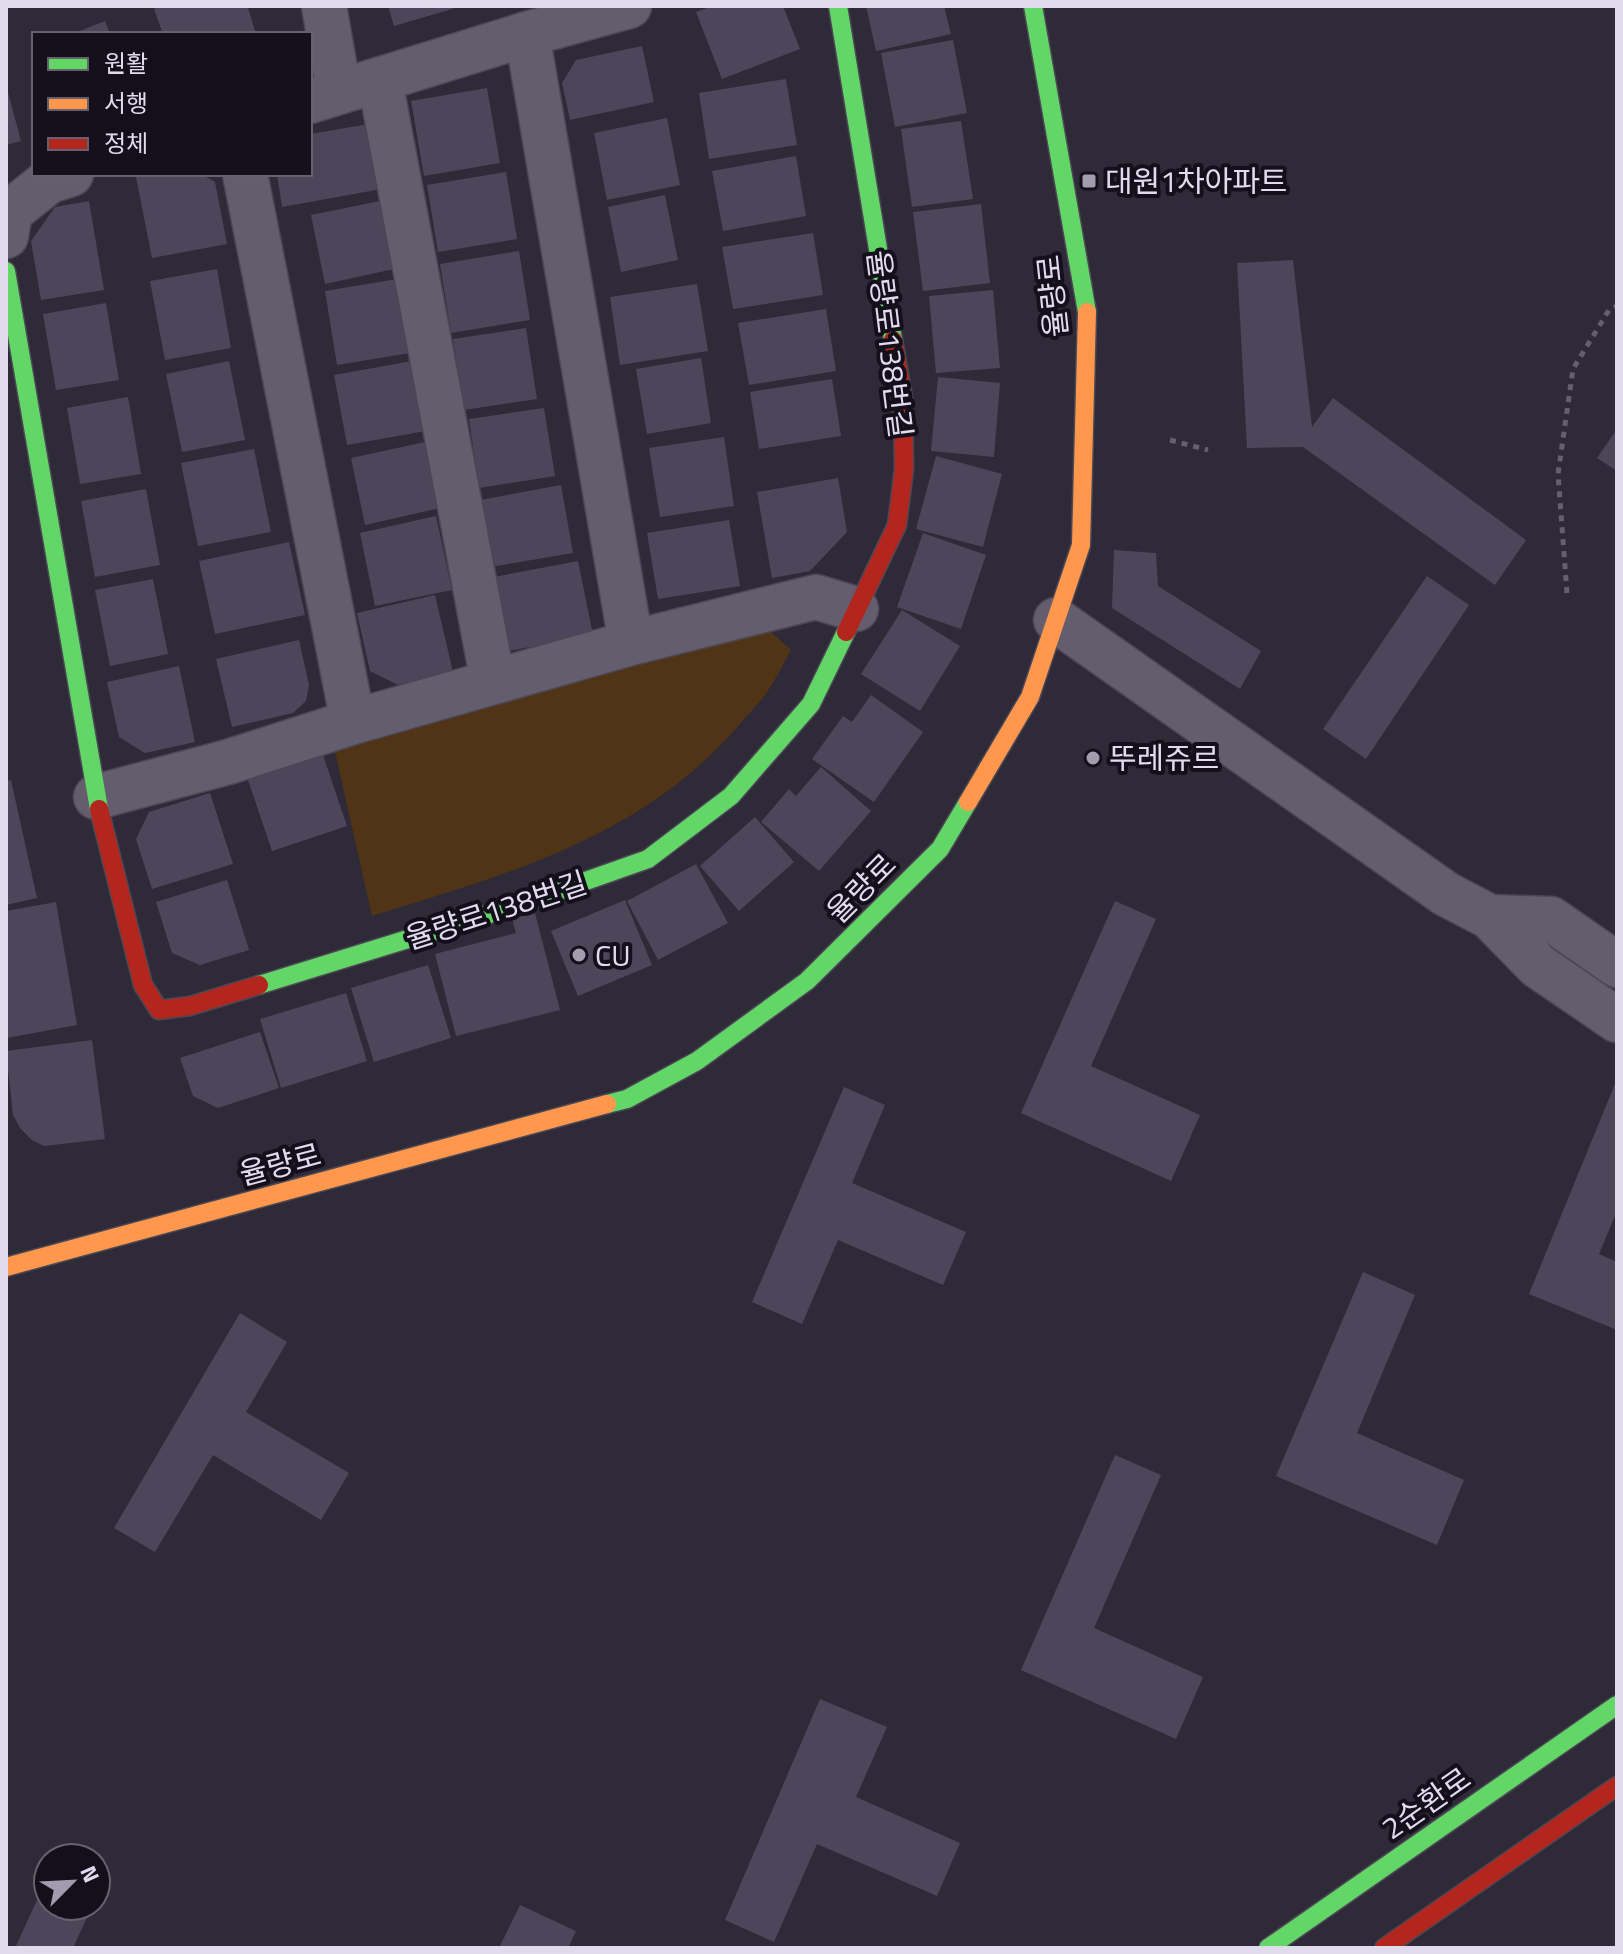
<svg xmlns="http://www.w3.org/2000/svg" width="1623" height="1954" viewBox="0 0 1623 1954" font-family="'Titillium Web','Noto Sans KR',sans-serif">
<rect width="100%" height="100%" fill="#2e2a38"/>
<path fill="#513416" d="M767 628 791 650C783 664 776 679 767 692 759 704 748 714 739 725 643 837 508 874 372 916L334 747Z"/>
<path fill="#4d465b" d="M162 6H244L248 8 256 34H163L154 9Z
M388 6H459V7L394 26Z
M712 6H783L800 49 722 79 696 12Z
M866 6H944L951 34 876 51Z
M105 21 110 34H72Z
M953 40 967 113 895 127 881 53Z
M642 46 654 102 570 120 562 83 576 60Z
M786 79 797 145 709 159 699 93Z
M6 85 21 141 6 145Z
M487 88 500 163 424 176 411 101Z
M667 118 680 185 607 200 594 133Z
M961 121 973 199 912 207 901 129Z
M375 123 387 188 282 207 277 174H310V134Z
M796 156 806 216 723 231 712 171Z
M506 172 517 239 438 252 427 185Z
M152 174H201L215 182 227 244 152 258 136 177Z
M665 195 678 260 621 272 608 207Z
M89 201 104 290 41 300 31 241 55 207Z
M380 201 394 269 325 284 311 215Z
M981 204 990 283 923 291 913 212Z
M813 233 823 295 733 309 722 247Z
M519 251 530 320 451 333 440 264Z
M1293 260 1312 427 1333 398 1526 540 1495 585 1303 447 1247 448 1237 263Z
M217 269 231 348 165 360 150 281Z
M397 279 410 353 337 365 325 291Z
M697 284 708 351 620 365 610 297Z
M993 290 1000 368 936 373 929 296Z
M106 303 119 380 56 390 43 314Z
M826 309 836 371 749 385 738 323Z
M526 328 537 399 464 410 453 339Z
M701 358 711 423 647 434 636 369Z
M229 361 245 440 182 452 166 374Z
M412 361 426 431 347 445 334 375Z
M938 377 1000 383 994 457 931 451Z
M832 379 841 436 759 449 750 392Z
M128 397 141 474 80 484 67 408Z
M544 408 555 476 479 488 469 419Z
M1617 429V471L1597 458Z
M724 437 734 506 660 517 649 448Z
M425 442 440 508 365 525 351 458Z
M254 449 271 532 198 546 181 463Z
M936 456 1002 474 983 547 916 529Z
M838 478 847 532 810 571 772 578 757 492Z
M561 485 573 553 491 567 480 500Z
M146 489 160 565 95 577 81 501Z
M436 516 452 590 375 606 360 533Z
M729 520 740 586 658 599 647 533Z
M923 533 986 555 961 629 897 607Z
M289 542 305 615 215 634 199 561Z
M1114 550 1156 553 1158 586 1261 651 1240 689 1112 608Z
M578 561 593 635 509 651 494 577Z
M1427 576 1469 605 1366 759 1323 729Z
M153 579 168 654 110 666 95 590Z
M435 595 453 672 398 685 370 671 357 613Z
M902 610 960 646 920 711 861 674Z
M299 640 309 685 306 701 293 713 232 727 216 659Z
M179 666 195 742 145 753 119 737 107 682Z
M871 695 923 732 874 802 812 759 843 716 852 722Z
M323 755 347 826 272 851 248 780Z
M821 767 871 811 819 871 761 822 789 789 796 796Z
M11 780 37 898 6 905V781Z
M210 793 233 864 152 889 136 839 149 812Z
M755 817 794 862 739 911 700 866Z
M696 864 728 923 658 960 627 901Z
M227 880 249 950 200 965 172 953 156 902Z
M625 900 652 965 578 996 551 931Z
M1115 901 1156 919 1091 1066 1200 1115 1171 1181 1021 1113Z
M56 902 77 1025 7 1038 6 911Z
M535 913 560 1010 456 1036 435 954 516 933 512 919Z
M428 965 451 1038 374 1062 351 988Z
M346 993 367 1061 281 1088 260 1019Z
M260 1032 279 1088 218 1108 193 1096 180 1058Z
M92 1040 105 1139 44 1146 32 1140 20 1128 13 1115 6 1051Z
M1617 1079V1211L1599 1254 1617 1262V1330L1529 1294Z
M844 1087 885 1105 852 1183 966 1232 943 1285 838 1240 802 1324 752 1302Z
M1363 1272 1415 1295 1357 1433 1464 1480 1437 1545 1276 1476Z
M240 1313 287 1342 246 1412 349 1473 321 1520 213 1455 155 1552 114 1528Z
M1115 1455 1161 1475 1094 1628 1203 1677 1176 1739 1021 1670Z
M820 1699 887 1727 856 1797 960 1843 937 1896 817 1844 774 1942 725 1920Z
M43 1887 48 1889V1906H85L91 1909 73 1948H15Z
M520 1905 576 1931 568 1948H499Z"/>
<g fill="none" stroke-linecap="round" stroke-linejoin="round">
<g stroke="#4b4754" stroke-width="47">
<path id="street" d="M324 6 339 92
M527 34 631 643
M380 81 493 682
M310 101 527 34 629 6
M245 174 353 722
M6 236 10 212 49 181 71 174
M1056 620 1446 894 1490 917 1538 966 1617 1020
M96 797 228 762 353 722 631 643 816 597 856 609
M1490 917 1551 919 1617 965"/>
</g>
<g stroke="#4b4754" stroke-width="21">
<path id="fast" d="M838 6 893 340
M1033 6 1087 312
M6 271 99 809
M259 985 515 906 648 859 731 796 811 704 846 632
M607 1104 627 1099 697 1061 807 981 940 849 968 802
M1268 1948 1617 1705"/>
</g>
<g stroke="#4b4754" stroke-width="21">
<path id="slow" d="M968 802 1030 697 1081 545 1087 312
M6 1267 607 1104"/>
</g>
<g stroke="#4b4754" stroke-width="21">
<path id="jam" d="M846 632 897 525 904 469 903 398 893 340
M99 809 143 985 159 1010 190 1006 259 985
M1384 1948 1617 1786"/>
</g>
<path stroke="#64606d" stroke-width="5" stroke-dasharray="6 6" stroke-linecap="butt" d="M1170 440 1208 450
M1567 593 1558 474 1573 369 1609 310 1617 306"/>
<use href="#street" stroke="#635d6e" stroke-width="44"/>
<use href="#fast" stroke="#63d668" stroke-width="18"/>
<use href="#slow" stroke="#ff974d" stroke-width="18"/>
<use href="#jam" stroke="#b3261e" stroke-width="18"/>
</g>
<g fill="#a29dae" stroke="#13101b" stroke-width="3">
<rect x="1081" y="173" width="16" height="16" rx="4"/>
<circle cx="1093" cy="758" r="8"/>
<circle cx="579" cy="955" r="8"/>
</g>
<g text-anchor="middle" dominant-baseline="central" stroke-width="8" stroke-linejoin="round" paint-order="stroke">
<g font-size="30" fill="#e0dbed" stroke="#13101b" text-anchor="start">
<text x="1105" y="181">대원1차아파트</text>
<text x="1109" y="758">뚜레쥬르</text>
<text x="595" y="955">CU</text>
</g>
<g font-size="30" fill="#e0dbed" stroke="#13101b">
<text transform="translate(1052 296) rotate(-96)">율량로</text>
<text transform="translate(890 344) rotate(83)">율량로138번길</text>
<text transform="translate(861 888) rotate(-45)">율량로</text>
<text transform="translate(496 910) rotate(-18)">율량로138번길</text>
<text transform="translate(280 1164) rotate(-15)">율량로</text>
<text transform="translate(1426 1803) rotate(-35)">2순환로</text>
</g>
</g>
<rect width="1623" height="1954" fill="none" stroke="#e0dbed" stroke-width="16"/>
<rect x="32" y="32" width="280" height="144" fill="#13101b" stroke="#65616f" stroke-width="2"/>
<rect x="48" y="58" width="40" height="12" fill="#63d668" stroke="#65616f" stroke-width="2"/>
<text x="104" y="72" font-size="24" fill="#e0dbed">원활</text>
<rect x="48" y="98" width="40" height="12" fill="#ff974d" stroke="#65616f" stroke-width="2"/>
<text x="104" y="112" font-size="24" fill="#e0dbed">서행</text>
<rect x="48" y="138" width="40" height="12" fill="#b3261e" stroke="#65616f" stroke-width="2"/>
<text x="104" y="152" font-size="24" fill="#e0dbed">정체</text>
<g transform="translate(72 1882) rotate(66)"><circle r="38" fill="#13101b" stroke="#65616f" stroke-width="2"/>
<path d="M0-6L14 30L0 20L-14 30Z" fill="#a29dae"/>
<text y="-12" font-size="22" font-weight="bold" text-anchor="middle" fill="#e0dbed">N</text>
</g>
</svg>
